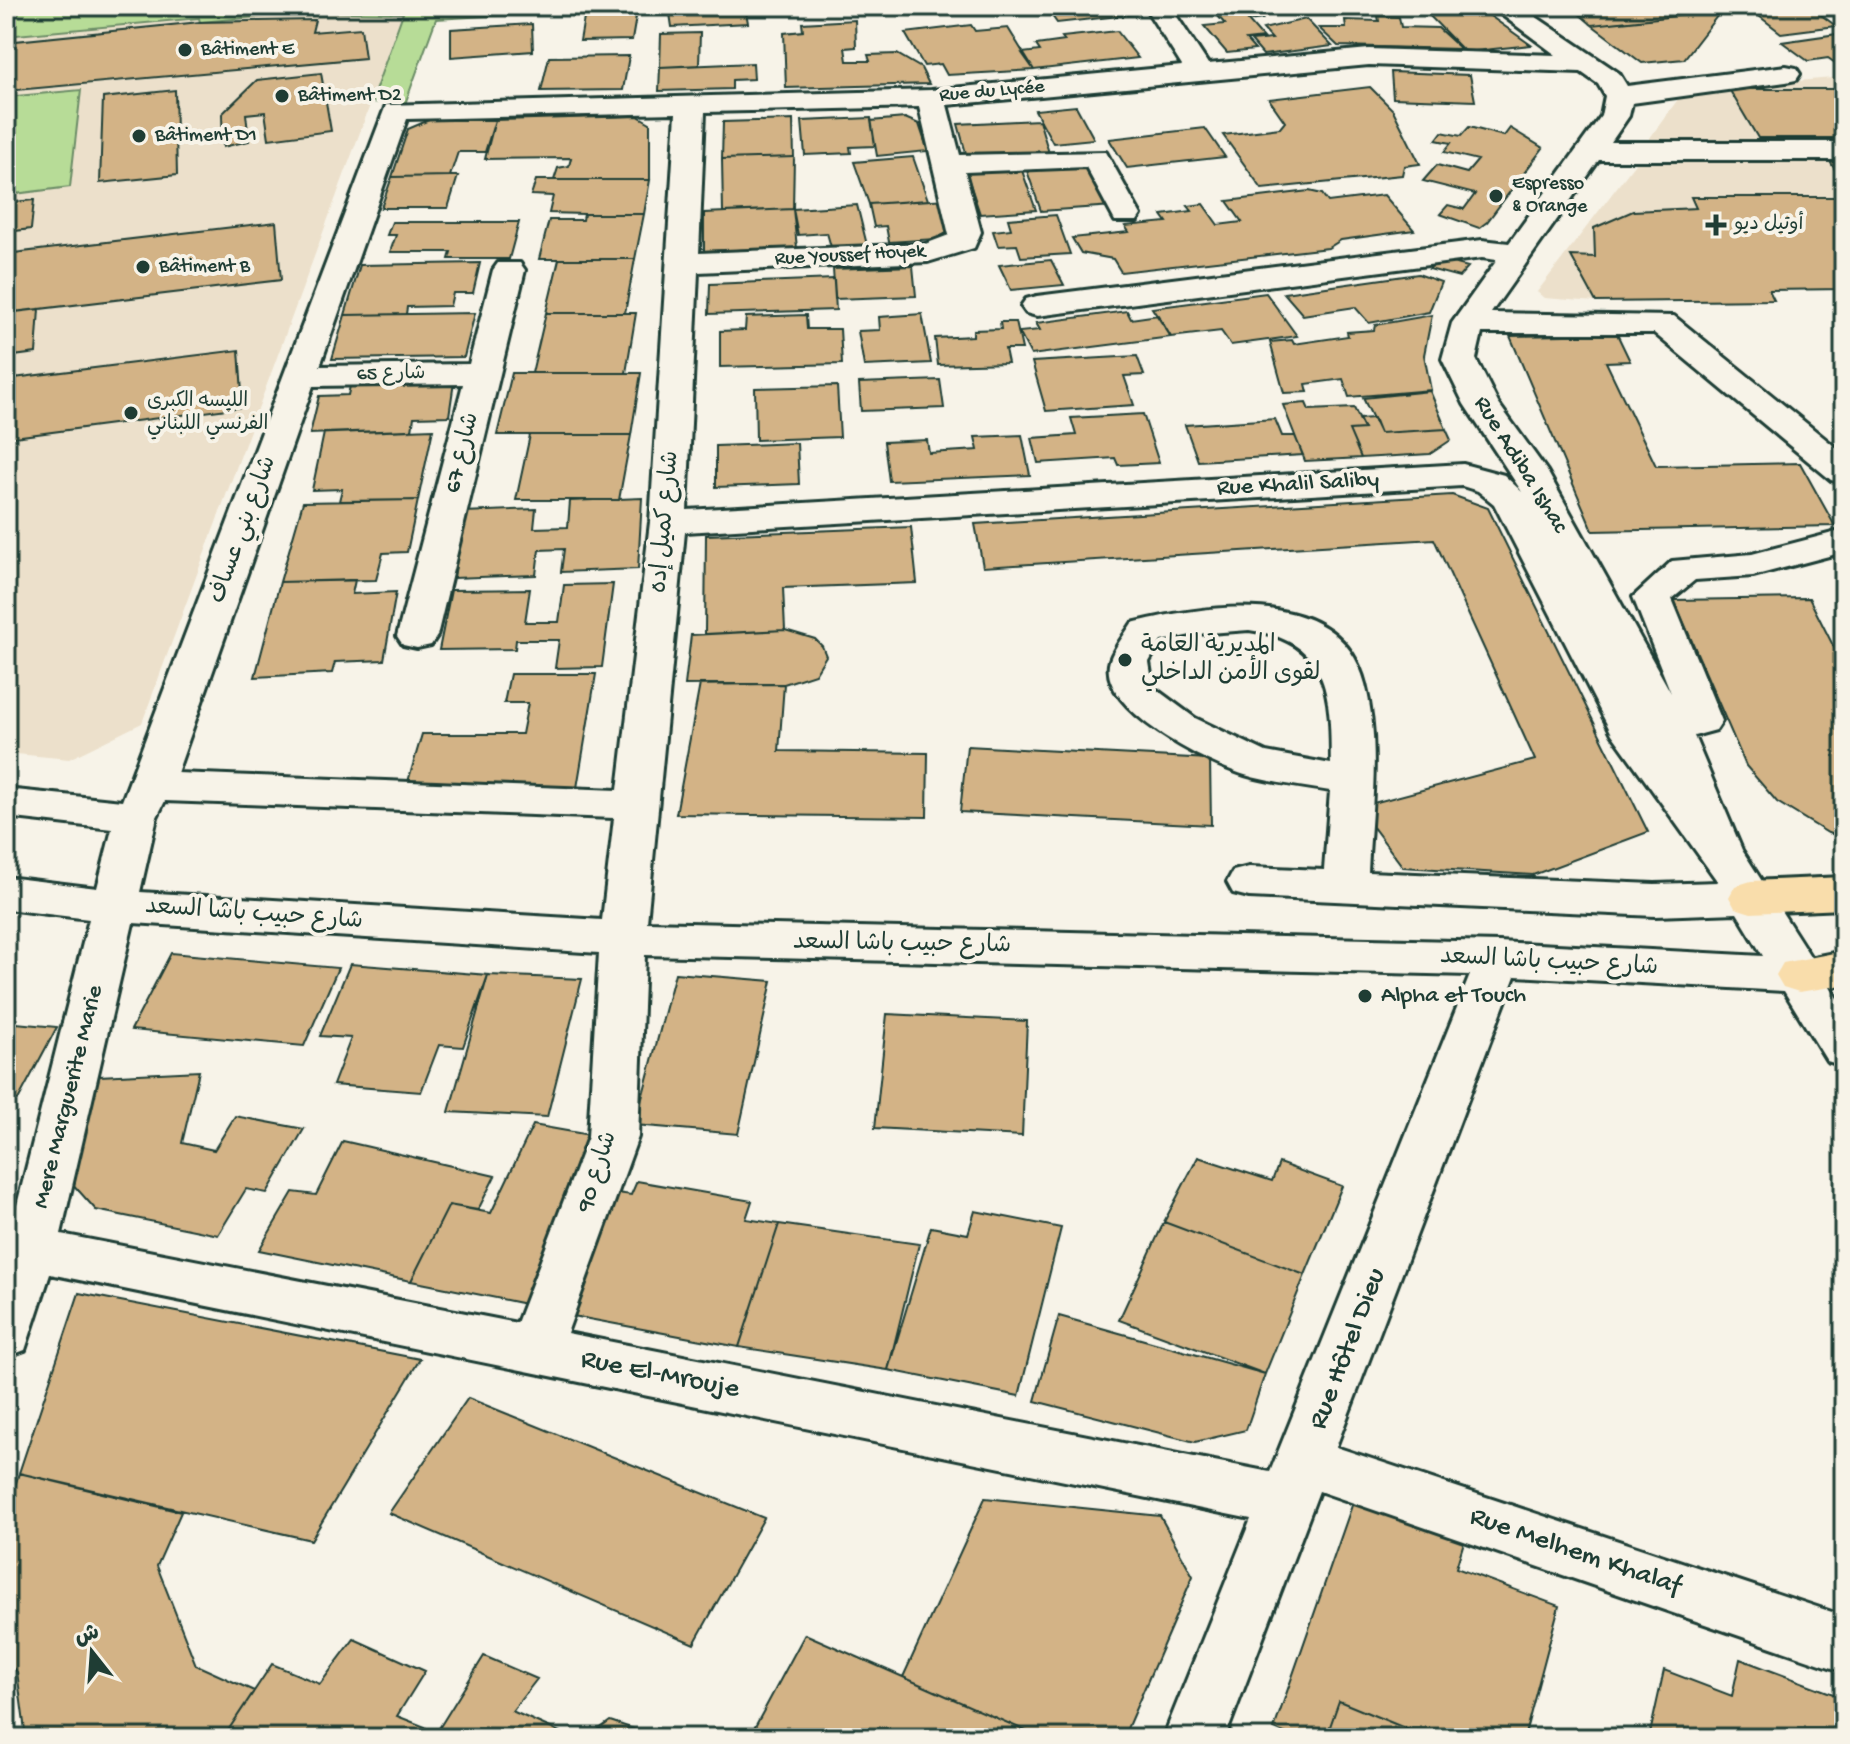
<svg xmlns="http://www.w3.org/2000/svg" width="1850" height="1744" viewBox="0 0 1850 1744" font-family="'Gochi Hand','Playpen Sans Arabic',sans-serif">
<rect width="100%" height="100%" fill="#f7f3e8"/>
<filter id="ink" filterUnits="userSpaceOnUse"><feTurbulence type="fractalNoise" baseFrequency=".0125" numOctaves="2"/><feDisplacementMap in="SourceGraphic" scale="16" xChannelSelector="R" yChannelSelector="G"/><feConvolveMatrix kernelMatrix="1 2 1 2 8 2 1 2 1" color-interpolation-filters="sRGB"/></filter>
<g filter="url(#ink)">
<path fill="#ece0cb" d="M311 12 404 13 142 723 69 759 6 753V36L200 17V21Z
M1844 77V289L1770 290 1774 300 1596 302 1544 298 1537 292 1637 161 1655 158 1644 146 1684 91Z"/>
<path fill="#b7dc97" stroke="#6b8c66" stroke-width="2" d="M6 6H651L436 19 405 104 371 102 403 13 311 12 200 22 199 18 6 36Z
M81 90 70 187 6 195V97Z"/>
<path fill="#d3b386" stroke="#1f3d34" stroke-width="2" d="M745 6 748 23 672 27 669 7Z
M1045 6H1130L1137 14 1057 23Z
M1209 6H1276L1279 9 1255 12 1262 19 1248 21 1263 38 1246 40 1255 50 1227 53 1204 26 1225 24Z
M1420 6H1476L1531 45 1465 52Z
M1570 6H1666L1677 16 1592 25Z
M1746 6H1809L1836 26 1781 33Z
M637 11 632 40 580 41 585 12Z
M1721 11 1684 59 1642 63 1592 25Z
M1378 16 1399 17 1401 27 1438 28 1461 49 1338 46 1319 28H1346L1345 20 1379 21Z
M1306 19 1332 46 1263 55 1251 41 1272 39 1263 29Z
M315 20 312 32 361 28 365 58 6 91V42L200 22Z
M855 20 856 47 845 48 847 61H870L868 55 897 54 921 68 929 84 786 88 784 33 803 31 802 23Z
M532 24 533 51 451 57V29Z
M971 25 975 31 1008 28 1034 70 947 75 941 64 924 66 905 33Z
M1117 31 1138 58 1034 70 1022 53 1040 51 1036 45 1065 41 1062 37Z
M700 33 699 65 660 67 661 34Z
M1844 33V69L1828 58 1808 61 1782 42Z
M629 56 623 90 541 91 549 57Z
M753 63 754 79 732 80V89L659 91 660 67Z
M1391 72 1470 75 1475 101 1393 98Z
M321 73 331 131 269 139 265 112 246 114 249 141 223 147 222 114 257 80Z
M1370 87 1393 110 1420 164 1404 166 1402 175 1262 189 1223 135 1280 128 1285 122 1269 99Z
M1729 89H1844V138H1758Z
M175 90 177 175 100 183 103 98Z
M1076 106 1094 139 1053 143 1035 110Z
M638 116 650 123V180H554L558 168 569 166 571 158 485 159 495 120Z
M871 118 875 146 850 147 851 153 805 155 802 121Z
M905 118 919 124 928 151 877 156 871 121Z
M429 120H495L485 152H458L450 176 392 177 408 129Z
M793 120 794 157 722 159 723 122Z
M1039 120 1049 153 967 157 958 124Z
M1469 127 1504 136 1510 128 1543 148 1487 222 1479 228 1440 214 1448 205 1464 209 1475 194 1423 181 1437 165 1467 173 1478 160 1444 152 1451 143 1436 140 1442 132 1461 136Z
M1205 128 1225 157 1127 168 1109 139Z
M794 157 793 209 723 212 722 159Z
M913 157 928 200 869 204 854 162Z
M1829 160H1844V184Z
M1095 161 1113 206 1041 211 1025 165Z
M1020 165 1036 210 980 214 965 169Z
M450 176H458L448 208H381L392 177Z
M536 180H650L644 214H584L549 213 553 196 531 195Z
M1309 191 1322 194 1328 202 1384 195 1414 230 1341 240 1328 248 1121 272 1113 259 1081 253 1072 238 1129 232 1125 226 1167 222 1162 215 1192 211 1188 206 1203 204 1218 225 1242 222 1227 201Z
M1691 197H1844V289L1769 290 1774 300 1596 302 1571 256 1595 257 1594 228 1633 211 1696 208Z
M947 199 953 229 936 239 889 242 886 226 874 227 869 204Z
M34 200 31 229 6 232V203Z
M857 205 867 245 831 247 827 233 798 235 793 209Z
M793 209 797 248 704 251V213Z
M584 214H644L635 259H539L549 220H583Z
M1056 215 1070 254 1021 257 1017 245 998 246 993 231 1011 229 1008 219Z
M276 222 281 280 6 313V254Z
M392 222H519L509 259H449L451 252H390L396 235H387Z
M559 259H635L625 313H546Z
M1438 259 1468 267 1459 277 1429 269Z
M1051 260 1064 285 1011 290 999 265Z
M480 263 473 293H453L450 306 407 307 406 314 345 315 360 265Z
M913 266 916 296 835 299 833 269Z
M1418 274 1441 282 1429 312 1369 323 1355 307 1303 315 1284 293Z
M834 279 836 310 709 314 710 284Z
M1266 293 1297 336 1231 345 1221 331 1171 337 1152 308Z
M39 309 36 353 6 357V313Z
M1127 311 1131 319 1158 315 1171 337 1031 355 1019 332 1040 330 1036 323Z
M475 313 464 357 332 359 345 315Z
M546 313H636L626 373H532Z
M922 314 931 363 864 366 858 331 880 330 879 317Z
M806 315 807 329H840L842 364 720 367V331L745 330 746 317Z
M1432 315 1424 355 1431 390 1349 397 1343 379 1306 384 1308 392 1284 393 1270 342 1292 340 1294 344 1348 336 1347 332 1374 330 1375 325Z
M1000 322H1016L1022 349H1005L1008 363 938 365 935 338 973 336V330L1001 329Z
M1617 334 1630 361 1606 362 1656 466 1800 463 1835 526 1593 531 1510 336Z
M239 350 243 407 6 438V379Z
M1137 356 1144 375 1124 376 1134 405 1046 411 1032 362Z
M512 373H641L631 435H497Z
M940 380 944 408 861 411 859 383Z
M454 382 449 416 414 417 412 430 310 434 319 396 348 395 350 386Z
M837 386 840 437 756 440 755 388Z
M1430 391 1446 429 1380 433 1363 398Z
M1306 403 1309 410 1354 408 1364 429 1349 430 1361 458 1305 461 1283 405Z
M1143 414 1159 463 1118 465 1115 458 1038 463 1032 438 1076 435 1071 418Z
M1374 418 1380 433 1446 429 1451 440 1430 454 1361 458 1349 430 1364 429 1359 419Z
M1275 419 1282 436H1295L1303 455 1198 461 1185 425Z
M433 429 418 500 339 501 342 489 312 490 324 433Z
M530 435H631L619 500H516Z
M1022 435 1030 475 889 481 884 442 927 440 929 453 978 450 975 437Z
M797 443 799 484 716 487V446Z
M1452 495 1488 508 1648 832 1533 875 1403 867 1358 807 1535 760 1434 539 983 567 975 524Z
M642 498 638 569 561 572 564 549 539 550 536 575 454 578 464 512 536 509 534 528 568 527 570 501Z
M418 500 407 552 383 553 376 580 280 582 303 502Z
M911 527 917 583 783 588 785 630 705 634 706 535Z
M355 580 352 594 396 592 384 660 335 662 332 673 255 677 280 582Z
M613 584 602 667 555 668 559 640H516L515 649 439 650 451 590 530 589 525 622H559L564 585Z
M1809 598 1844 667V837L1828 833 1777 802 1746 766 1674 600Z
M785 630 815 639 822 646 826 656 815 674 784 684 685 685 691 635Z
M510 674H596L576 794 407 785 422 734H522L528 703H504Z
M700 684H784L779 751 928 753 927 817 676 814Z
M967 746 1210 759 1211 825 960 812Z
M171 953 338 968 304 1046 131 1030Z
M350 964 488 975 463 1047 439 1045 421 1092 333 1085 351 1038 320 1036Z
M675 973 772 981 738 1134 635 1125Z
M488 975 582 979 547 1117 449 1112Z
M887 1014 1027 1021 1022 1136 875 1128Z
M6 1022 57 1027 18 1100 6 1099Z
M199 1071 182 1143 214 1150 235 1116 304 1129 267 1193 246 1189 218 1235 96 1210 70 1181 99 1076Z
M533 1125 601 1137 526 1304 411 1281 449 1205 491 1213Z
M343 1141 495 1176 478 1210 449 1205 411 1281 259 1250 293 1192 316 1195Z
M1198 1157 1272 1181 1279 1163 1342 1186 1305 1275 1164 1222Z
M637 1181 752 1201 746 1219 779 1224 739 1347 562 1314 610 1192 631 1195Z
M975 1211 1061 1228 1019 1396 888 1370 931 1227 968 1234Z
M1164 1222 1305 1275 1265 1374 1119 1320Z
M779 1224 919 1244 888 1370 739 1347Z
M79 1293 420 1359 311 1540 19 1473Z
M1059 1316 1265 1374 1246 1430 1195 1442 1035 1401Z
M468 1398 764 1518 694 1644 389 1513Z
M19 1473 181 1512 157 1566 196 1665 254 1691 223 1738H26L17 1672 6 1661V1516Z
M1357 1491 1467 1532 1456 1568 1559 1606 1524 1738H1429L1339 1701 1326 1738H1297L1274 1729Z
M985 1498 1160 1516 1193 1576 1123 1738H1042L903 1677Z
M805 1634 903 1677 1042 1738H749Z
M354 1639 425 1671 397 1716 425 1727 417 1738H223L272 1664 320 1684Z
M484 1656 537 1679 512 1711 573 1738H433Z
M1740 1659 1844 1698V1738H1649L1664 1670 1732 1696Z
M1339 1701 1429 1738H1326Z
M610 1721 646 1733 644 1738H587Z"/>
<g fill="none" stroke-linecap="round" stroke-linejoin="round">
<g stroke="#1f3d34" stroke-width="6">
<path id="minor" d="M1144 6H1170L1208 64 1369 49 1556 55 1490 6H1520L1619 73 1627 86 1786 66 1796 68 1800 74 1796 80 1786 82 1632 103 1629 116 1611 142H1844V160H1599L1491 313 1674 316 1844 454V483L1831 480 1654 333H1482L1476 359 1498 403 1547 471 1671 693 1633 597 1672 561 1752 554 1844 530V552L1753 576 1695 580 1672 599 1722 721 1716 730 1694 736 1742 850 1844 1009V1066L1827 1061 1784 991 1515 976 1336 1447 1844 1616V1672L1319 1491 1225 1738H1163L1251 1519 50 1274 25 1350 6 1357V1249L89 919 6 909V877L97 888 112 829 6 817V789L122 801 386 105 931 90 1182 66ZM1369 65 1581 72 1598 84 1605 96 1601 116 1509 243 1482 240 1037 296 1026 299 1021 306 1026 313 1037 316 1482 258 1497 260 1452 323 1442 359 1464 404 1522 492 1504 475 1463 464 687 510 698 272 928 262 974 248 981 232 965 172 1086 167 1115 221H1137L1141 215 1106 152 960 155 947 105ZM919 107 949 235 925 244 699 253 705 112ZM676 113 650 522 618 790 177 773 313 386 463 384 397 636 403 645 417 648 431 645 437 636 525 270 520 263H498L493 270 469 364 320 366 407 119ZM1462 486 1478 491 1494 504 1612 734 1718 882 1655 884 1368 872C1371 811 1381 743 1365 684 1339 583 1206 605 1132 623 1125 634 1114 648 1110 660 1095 708 1208 764 1245 775 1272 783 1302 786 1330 791L1324 870 1249 867 1233 871 1227 882 1233 893 1249 897 1655 916 1737 913 1763 956 1499 942 647 922 685 532ZM1249 630C1330 641 1331 695 1331 764L1266 752 1195 718 1153 687 1149 662 1161 641 1196 634ZM165 801 614 818 602 920 140 892 157 817ZM133 923 599 953 588 1137 517 1323 61 1234ZM645 955 1470 975 1270 1472 567 1333 638 1137Z"/>
</g>
<g stroke="#1f3d34" stroke-width="6">
<path id="highway" d="M1844 877V909L1751 913 1735 908 1729 897 1735 886 1751 881Z
M1844 951V985L1799 992 1783 987 1776 975 1783 963Z"/>
</g>
<use href="#minor" fill="#f7f3e8" fill-rule="evenodd"/>
<use href="#highway" fill="#f9ddab" fill-rule="evenodd"/>
</g>
</g>
<g fill="#1f3d34" stroke="#f7f3e8" stroke-width="3">
<circle cx="185" cy="50" r="8"/>
<circle cx="282" cy="96" r="8"/>
<circle cx="139" cy="136" r="8"/>
<circle cx="1496" cy="196" r="8"/>
<path d="M1712 213h8v8h8v8h-8v8h-8v-8h-8v-8h8z"/>
<circle cx="143" cy="267" r="8"/>
<circle cx="131" cy="413" r="8"/>
<circle cx="1125" cy="660" r="8"/>
<circle cx="1365" cy="996" r="8"/>
</g>
<g text-anchor="middle" dominant-baseline="central" stroke-width="8" stroke-linejoin="round" paint-order="stroke">
<g font-size="20" fill="#1f3d34" stroke="#f7f3e8" text-anchor="start">
<text x="201" y="50">Bâtiment E</text>
<text x="298" y="96">Bâtiment D2</text>
<text x="155" y="136">Bâtiment D1</text>
<text x="1512" y="184">Espresso<tspan x="1512" dy="23">&amp; Orange</tspan></text>
<text x="1734" y="225">أوتيل ديو</text>
<text x="159" y="267">Bâtiment B</text>
<text x="147" y="402">الليسه الكبرى<tspan x="147" dy="23">الفرنسي اللبناني</tspan></text>
</g>
<g font-size="20" fill="#1f3d34" stroke="#f7f3e8">
<text transform="translate(992 92) rotate(-5)">Rue du Lycée</text>
<text transform="translate(850 256) rotate(-3)">Rue Youssef Hoyek</text>
<text transform="translate(391 375) rotate(-1)">شارع 65</text>
</g>
<g font-size="24" fill="#1f3d34" stroke="#f7f3e8">
<text transform="translate(463 453) rotate(-76)">شارع 67</text>
<text transform="translate(1520 465) rotate(58)">Rue Adiba Ishac</text>
<text transform="translate(1298 485) rotate(-3)">Rue Khalil Saliby</text>
<text transform="translate(666 522) rotate(-85)">شارع كميل إده</text>
<text transform="translate(244 530) rotate(-70)">شارع بني عساف</text>
<text transform="translate(254 915) rotate(4)">شارع حبيب باشا السعد</text>
<text transform="translate(902 945) rotate(1)">شارع حبيب باشا السعد</text>
<text transform="translate(1549 963) rotate(3)">شارع حبيب باشا السعد</text>
<text transform="translate(69 1097) rotate(-76)">Mere Marguerite Marie</text>
<text transform="translate(598 1172) rotate(-72)">شارع 90</text>
</g>
<g font-size="24" fill="#1f3d34" stroke="#f7f3e8" text-anchor="start">
<text x="1141" y="646">المديرية العامة<tspan x="1141" dy="28">لقوى الأمن الداخلي</tspan></text>
<text x="1381" y="996">Alpha et Touch</text>
</g>
<g font-size="28" fill="#1f3d34" stroke="#f7f3e8">
<text transform="translate(1348 1349) rotate(-69)">Rue Hôtel Dieu</text>
<text transform="translate(660 1375) rotate(11)">Rue El-Mrouje</text>
<text transform="translate(1575 1552) rotate(19)">Rue Melhem Khalaf</text>
</g>
</g>
<rect width="1850" height="1744" fill="none" stroke="#f7f3e8" stroke-width="32"/>
<rect x="16" y="16" width="1818" height="1712" fill="none" stroke="#1f3d34" stroke-width="3" filter="url(#ink)"/>
<g transform="translate(92 1652) rotate(343)" stroke="#f7f3e8" stroke-width="6" paint-order="stroke">
<path d="M0-6L14 30L0 20L-14 30Z" fill="#1f3d34"/>
<text y="-12" font-size="22" font-weight="bold" text-anchor="middle" fill="#1f3d34">ش</text>
</g>
</svg>
